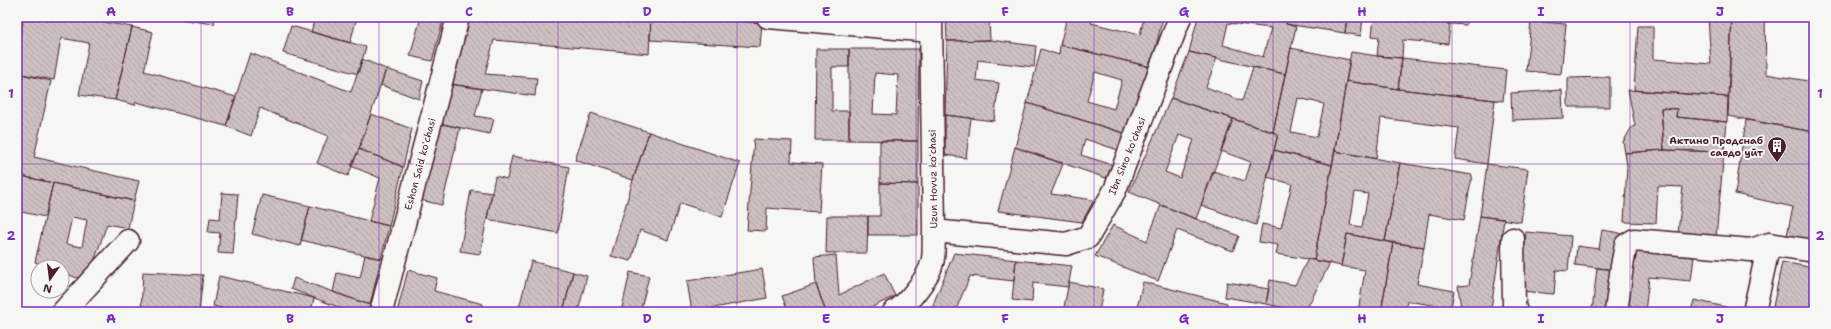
<svg xmlns="http://www.w3.org/2000/svg" width="1831" height="329" viewBox="0 0 1831 329" font-family="'Shantell Sans',sans-serif">
<defs>
<pattern id="building-back-hatch" width="6" height="6" patternUnits="userSpaceOnUse"><rect width="6" height="6" fill="#ccc1c0"/><path d="M-1 5l2 2M0 0l6 6M5-1l2 2" fill="none" stroke="#b1a5a5"/></pattern>
</defs>
<rect width="100%" height="100%" fill="#f6f6f2"/>
<filter id="ink" filterUnits="userSpaceOnUse"><feTurbulence type="fractalNoise" baseFrequency=".025" numOctaves="2"/><feDisplacementMap in="SourceGraphic" scale="8" xChannelSelector="R" yChannelSelector="G"/><feConvolveMatrix kernelMatrix="1 2 1 2 8 2 1 2 1" color-interpolation-filters="sRGB"/></filter>
<g filter="url(#ink)">
<path fill="url(#building-back-hatch)" stroke="#4a1f2b" fill-rule="evenodd" d="M24 17H75L132 27 115 100 79 95 89 43 61 38 54 80 17 73V50Z
M166 17H215L214 24Z
M315 17H357L350 43 311 32Z
M421 17H444L432 61 410 56Z
M470 17 651 18 649 54 494 40 485 74 537 78 535 96 450 84Z
M651 17H677L762 23 760 47 650 40Z
M946 17H989L990 40 947 41Z
M1067 17H1093L1091 23 1140 35 1144 17H1163L1151 67 1060 45Z
M1198 17H1288L1286 24 1296 27 1285 74 1189 52ZM1228 23 1271 28 1263 57 1223 45Z
M1288 17H1347L1345 33 1286 24Z
M1347 17H1363L1361 36 1345 33Z
M1374 17H1397V19L1450 24 1448 44 1403 40 1402 58 1377 56 1379 37 1372 36Z
M1440 17H1466V25L1439 23Z
M1603 17H1638V20Z
M1708 17H1732L1728 97 1634 90 1638 26H1653V59L1711 64Z
M1732 17H1765L1766 74 1814 82V132L1728 116Z
M1785 17H1814V20Z
M1531 21 1566 24 1561 74 1526 71Z
M291 26 366 47 358 74 283 53Z
M132 27 153 32 144 71 236 97 226 126 136 102 135 105 115 100Z
M990 40 1036 46 1034 67 978 60 976 80 999 83 994 121 945 115 947 41Z
M1060 45 1151 67 1127 134 1027 103 1041 49 1059 55ZM1095 72 1122 80 1114 109 1087 101Z
M1291 48 1350 60 1332 165 1274 150 1278 134 1273 132ZM1298 98 1324 104 1317 137 1291 132Z
M816 49H849V67H832V111H849V140H815Z
M849 49H919L918 141 849 140ZM875 73 898 75 896 115 873 114Z
M1189 52 1217 58 1206 87 1242 101 1253 67 1285 74 1273 132 1171 98Z
M1351 52 1377 56 1402 58 1398 89 1346 81Z
M250 53 351 92 362 59 386 69 359 149 348 176 317 163 328 136 260 108 251 136 226 126Z
M1402 58 1506 70 1503 101 1398 89Z
M386 69 423 81 419 99 381 85Z
M17 73 51 81 34 157 139 181 134 201 17 175Z
M1610 77V107H1568V78Z
M1346 81 1398 89 1495 100 1487 164 1455 159 1459 128 1381 118 1376 159 1335 151Z
M450 84 482 89 475 116 494 119 490 134 438 123Z
M1562 90 1563 118 1512 120 1511 93Z
M1628 90 1728 97 1727 122 1676 117 1677 109 1661 108 1664 150 1625 153 1623 142 1632 127 1635 126Z
M1171 98 1233 119 1196 219 1129 192ZM1179 135 1194 140 1180 178 1165 172Z
M1027 103 1127 134 1121 151 1085 139 1081 155 1113 165 1106 178 1015 147Z
M1661 108 1677 109 1676 117 1727 122 1724 152 1664 150Z
M591 113 649 132 633 180 575 160Z
M371 114 412 129 403 167 359 149Z
M945 115 971 118 966 158 945 155Z
M1233 119 1278 134 1256 225 1201 205 1213 171 1245 181 1251 162 1221 151Z
M1746 120 1814 132V241L1787 235 1793 207 1735 194Z
M438 123 460 128 442 205 420 200Z
M649 132 740 163 722 217 680 203 668 240 640 230 631 261 611 256 633 180Z
M754 139 792 141 791 162 822 164 819 212 767 208 766 231 747 230Z
M880 141H918V184L880 183Z
M1015 147 1063 164 1051 194 1094 200 1082 222 998 211Z
M359 149 403 167 389 226 369 221 380 178 351 166Z
M1274 150 1332 165 1314 260 1276 254 1278 245 1259 242 1262 224 1281 228 1292 184 1267 177Z
M1664 150 1724 152 1716 237 1678 233 1683 187 1658 186 1656 223 1624 222 1627 166 1625 153Z
M1335 151 1400 163 1385 241 1347 234 1341 266 1314 260ZM1355 192 1368 194 1362 227 1350 225Z
M512 156 569 167 558 233 487 219 495 176 507 179Z
M1400 163 1472 175 1464 220 1429 214 1424 247 1385 241Z
M1487 164 1528 169 1521 222 1480 216Z
M17 175 53 183 45 217 17 211Z
M53 183 134 201 128 228 107 224 87 282 62 272V267H49L35 262ZM72 217 87 220 82 247 66 244Z
M880 183 918 184V235H868V216H880Z
M471 190 492 193 480 254 460 251Z
M222 193 238 194 233 254 218 253 220 233 208 232 210 218 220 219Z
M262 195 310 206 300 246 252 234Z
M1161 205 1239 236 1233 251 1177 230 1158 281 1095 256 1113 225 1147 241Z
M310 206 389 226 381 259 301 240Z
M827 216H868L867 253H826Z
M1480 216 1504 219 1491 309 1461 308 1458 286 1469 285Z
M1602 230 1620 233 1616 270 1575 265 1577 246 1599 249Z
M1526 232 1571 236 1568 271 1556 270 1554 294 1521 291Z
M1347 234 1393 243 1381 312H1358L1365 270 1341 266Z
M1393 243 1424 247 1417 284 1454 291 1451 308 1407 301 1405 312H1381Z
M1629 250 1694 257 1691 281 1649 277 1645 312H1622Z
M954 253 1016 260 1014 281 970 276 955 312H930Z
M365 255 381 259 370 305 333 292 337 273 360 278Z
M836 255 839 295 884 273 895 296 862 312H826L816 284 814 257Z
M1308 259 1330 263 1305 312 1266 304 1270 280 1295 285Z
M1016 260 1072 266 1068 287 1033 283 1032 302 1012 300Z
M531 261 573 272 563 312H518Z
M1782 262 1814 268V312H1772Z
M1597 268 1616 270 1611 312 1592 311Z
M762 269 767 298 692 312 687 281Z
M408 270 437 278 434 291 483 304 481 312H397Z
M143 272 203 275 199 312H141Z
M573 272 587 276 578 312H563Z
M630 272 649 276 640 312H621Z
M219 276 314 298 311 312H241L213 306Z
M294 278 370 305 367 312H351L291 289Z
M1069 282 1103 289 1099 312H1063Z
M1143 282 1227 303 1225 312H1136Z
M1227 282 1269 289 1266 304 1225 297Z
M816 284 826 312H788L782 296Z
M1694 300 1730 308 1729 312H1691Z
M1555 309 1592 311 1604 312H1529Z"/>
<g fill="none" stroke-linecap="round" stroke-linejoin="round">
<g stroke="#4a1f2b" stroke-width="25">
<path id="minor" d="M768 17 931 31
M934 231 1066 244 1088 237 1115 190 1180 17
M1513 239 1514 305 1516 312
M63 312 128 241
M381 312 458 17
M894 312C906 306 929 277 932 263 935 254 933 241 934 231L931 17
M1616 312 1622 266 1626 245 1634 240 1751 250 1769 244 1814 251
M1754 312 1769 244"/>
</g>
<use href="#minor" stroke="#f6f6f2" stroke-width="22"/>
</g>
</g>
<path fill="none" stroke="#7b2cbf" stroke-width="1" stroke-opacity="0.55" d="M201 17V312M379 17V312M558 17V312M737 17V312M916 17V312M1094 17V312M1273 17V312M1452 17V312M1630 17V312M17 164H1814"/>
<defs>
<g id="building-pin" transform="scale(1)"><path d="M0 17L-7.5 6A9.5 9.5 0 1 1 7.5 6Z" fill="#4a1f2b" stroke="#f6f6f2"/><path d="M-4-6H4V6H1V3H-1V6H-4ZM-2.5-4.3h1.7v1.8h-1.7ZM.8-4.3h1.7v1.8H.8ZM-2.5-1h1.7V.8h-1.7ZM.8-1h1.7V.8H.8Z" fill="#fff"/></g>
</defs>
<g fill-rule="evenodd">
<use href="#building-pin" x="1777" y="146"/>
</g>
<g text-anchor="middle" dominant-baseline="central" stroke-width="4" stroke-linejoin="round" paint-order="stroke">
<g font-size="10" font-weight="bold" fill="#4a1f2b" stroke="#f6f6f2" text-anchor="end">
<text x="1763" y="140">Актино Продснаб<tspan x="1763" dy="12">савдо уйт</tspan></text>
</g>
<g font-size="10" fill="#4a1f2b" stroke="#f6f6f2">
<text transform="translate(1127 156) rotate(-68)">Ibn Sino koʻchasi</text>
<text transform="translate(420 164) rotate(-75)">Eshon Said koʻchasi</text>
<text transform="translate(933 179) rotate(-91)">Uzun Hovuz koʻchasi</text>
</g>
</g>
<rect width="1831" height="329" fill="none" stroke="#f6f6f2" stroke-width="44"/>
<g transform="translate(50 279) rotate(194)"><circle r="19" fill="#f6f6f2" stroke="#b1a0a2"/>
<path d="M0-3L7 15L0 10L-7 15Z" fill="#4a1f2b"/>
<text y="-6" font-size="11" font-weight="bold" text-anchor="middle" fill="#4a1f2b">N</text>
</g>
<rect x="22" y="22" width="1787" height="285" fill="none" stroke="#7b2cbf" stroke-width="1.5"/>
<g font-size="13" text-anchor="middle" font-weight="bold" fill="#7b2cbf">
<text x="111" y="16">A</text>
<text x="290" y="16">B</text>
<text x="469" y="16">C</text>
<text x="647" y="16">D</text>
<text x="826" y="16">E</text>
<text x="1005" y="16">F</text>
<text x="1184" y="16">G</text>
<text x="1362" y="16">H</text>
<text x="1541" y="16">I</text>
<text x="1720" y="16">J</text>
<text x="11" y="98">1</text>
<text x="1820" y="98">1</text>
<text x="11" y="240">2</text>
<text x="1820" y="240">2</text>
<text x="111" y="323">A</text>
<text x="290" y="323">B</text>
<text x="469" y="323">C</text>
<text x="647" y="323">D</text>
<text x="826" y="323">E</text>
<text x="1005" y="323">F</text>
<text x="1184" y="323">G</text>
<text x="1362" y="323">H</text>
<text x="1541" y="323">I</text>
<text x="1720" y="323">J</text>
</g>
</svg>
